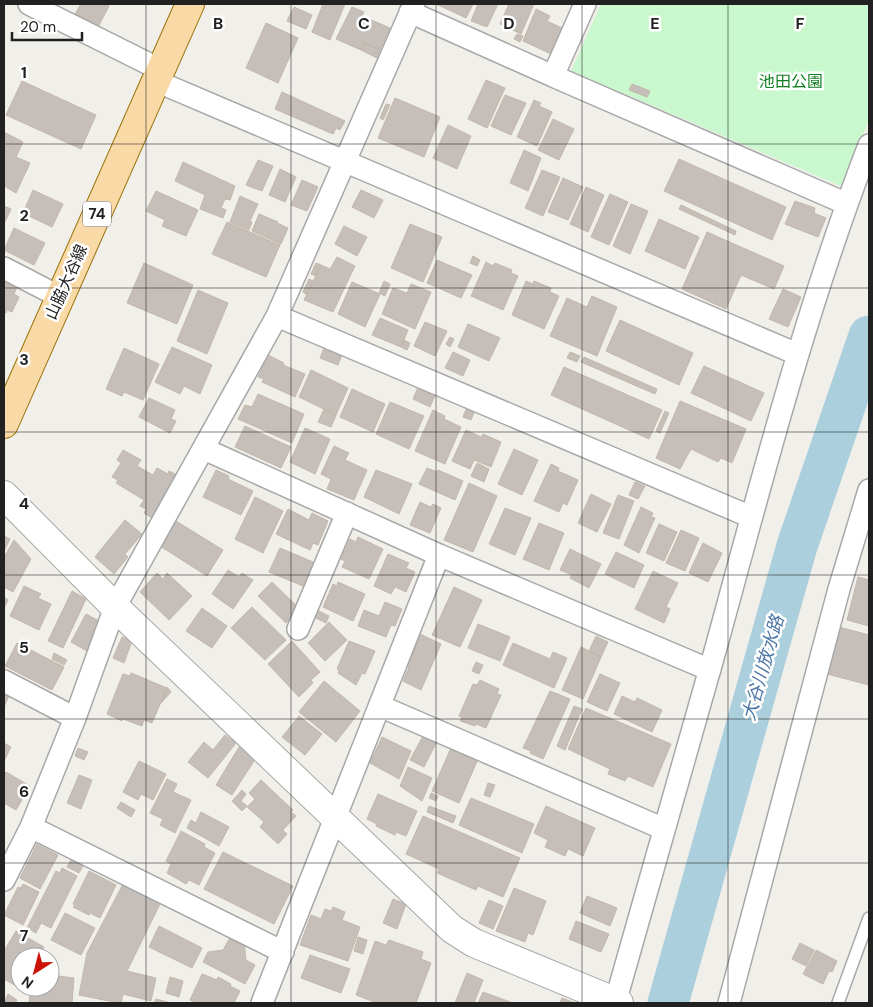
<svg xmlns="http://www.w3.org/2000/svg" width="873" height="1007" viewBox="0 0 873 1007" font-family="'DM Sans','Noto Sans JP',sans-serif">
<rect width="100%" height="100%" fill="#f1efe9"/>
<path fill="#c9f8cf" d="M601 4H869V119L843 187 571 71Z"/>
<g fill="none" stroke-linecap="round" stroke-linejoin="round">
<path stroke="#abcfdd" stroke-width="41" d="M668 1003 797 546 869 336"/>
</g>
<path fill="#c6beb8" stroke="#c3b7ab" d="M81 4H106L109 6 98 27 75 14Z
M323 4H345L330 40 312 32Z
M436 4H473L466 18Z
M478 4H498L487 27 471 21Z
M509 4H534L521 34 500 24Z
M294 7 312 15 306 29 287 21Z
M352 7 364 12 362 16 390 28 380 50 364 43 361 50 336 39Z
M536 9 550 16 547 21 564 29 553 53 551 54 523 41Z
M266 23 298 38 278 83 246 68Z
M517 34 523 36 520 42 514 39Z
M364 43 380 50 377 58 361 50Z
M486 80 505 88 487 128 468 119Z
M22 81 96 115 81 149 6 115Z
M632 84 650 91 647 97 629 90Z
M282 92 345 121 340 130 336 128 333 134 275 109Z
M505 95 526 103 511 135 491 126Z
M395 98 440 117 424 157 378 138Z
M534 100 541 103 539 106 552 112 537 146 517 137Z
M386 104 390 105 383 120 380 118Z
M553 119 574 129 559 160 538 150Z
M448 125 471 136 457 169 433 158Z
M4 132 23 142 16 157 30 163 16 193 4 186Z
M524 150 541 158 528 191 510 183Z
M679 159 786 207 772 240 664 191Z
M258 160 273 166 262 191 246 185Z
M183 162 235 186 230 200 225 199 221 208 226 210 223 218 200 209 205 195 175 181Z
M280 169 296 177 285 202 269 195Z
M542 170 560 177 543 216 525 208Z
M563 178 583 187 568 220 548 212Z
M302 180 318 187 307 211 291 205Z
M586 187 604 195 588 232 570 224Z
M33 190 63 204 52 227 23 213Z
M361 190 383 200 374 218 352 207Z
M156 191 198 210 186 236 162 226 165 220 146 211Z
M610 194 628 202 609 245 591 237Z
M240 196 258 204 250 221 252 222 249 230 230 222Z
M795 201 815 208 814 213 826 218 818 237 785 224Z
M631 204 648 211 630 254 613 246Z
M681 205 736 231 735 235 679 209Z
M4 206 11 209 4 224Z
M259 214 278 222 277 223 288 228 281 244 252 231Z
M659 219 699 237 685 269 645 251Z
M227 222 280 245 266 277 212 254Z
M410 224 442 237 423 282 391 268Z
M344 226 367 237 357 256 335 244Z
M14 228 45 243 34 265 4 250Z
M707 232 784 266 774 289 741 275 726 309 682 289Z
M473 256 480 260 477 266 470 263Z
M337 257 355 266 333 312 304 300 321 265 330 269Z
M437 260 472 275 461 298 427 283Z
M486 262 493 266 495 263 512 270 511 273 518 276 503 310 471 296Z
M144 263 193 285 177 324 127 303Z
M316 263 321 265 316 276 311 274Z
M4 272 20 280 14 294 19 297 12 312 7 310 6 313 4 312Z
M309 279 313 281 307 295 303 292Z
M384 281 390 284 385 296 379 293Z
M526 281 533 284 534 281 551 288 550 292 559 296 544 329 512 315Z
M352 282 380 294 365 327 338 314Z
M411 284 431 292 415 329 382 314 393 288 407 293Z
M783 289 801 297 788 327 769 319Z
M198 290 228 303 207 354 177 341Z
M592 296 617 307 597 356 550 336 567 298 587 307Z
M380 318 408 330 401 347 372 335Z
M620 320 693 353 679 385 606 351Z
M425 322 447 331 435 356 414 346Z
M468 324 500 338 489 361 458 347Z
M450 337 454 339 450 347 446 344Z
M404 340 410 343 407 350 401 347Z
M326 343 344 350 338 365 320 358Z
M172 347 212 365 200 394 184 386 180 394 155 382Z
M124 348 159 364 143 400 124 392 122 396 106 389Z
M453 352 470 360 463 376 445 368Z
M570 352 580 356 577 362 567 358Z
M268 355 284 363 283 365 305 374 295 397 262 382 264 379 258 377Z
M584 357 657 389 655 394 581 362Z
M704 366 764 393 751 421 691 393Z
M564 367 662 410 649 439 551 395Z
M311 370 348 388 336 415 299 397Z
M419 385 436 393 430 407 413 399Z
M352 389 385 404 373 432 340 417Z
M258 394 304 414 292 443 238 419 245 405 252 407Z
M149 398 175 410 171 419 176 421 170 433 139 417Z
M680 401 746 429 732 463 721 458 718 462 691 449 680 469 656 458Z
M390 402 424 416 409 449 376 434Z
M467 407 475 410 471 420 463 417Z
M324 409 336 415 331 427 318 422Z
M433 410 445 416 444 419 461 427 445 464 415 451Z
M665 411 669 413 660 433 656 431Z
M245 426 291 447 281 468 235 447Z
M305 428 330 439 315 474 290 462Z
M466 430 481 437 483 434 501 442 491 467 474 460 470 469 452 461Z
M334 446 349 453 345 460 367 470 354 500 327 489 331 479 321 474Z
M514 449 538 460 522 495 498 484Z
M123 450 141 460 137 466 153 475 157 468 168 474 169 471 177 475 152 518 144 513 146 509 140 506 144 500 116 483 118 480 112 477 121 463 117 460Z
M477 463 489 469 484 482 471 476Z
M551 464 559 468 558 471 578 480 567 505 563 503 559 512 534 501Z
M427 468 437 472 438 470 463 481 455 500 419 484Z
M216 470 229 476 228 479 253 491 241 515 203 497Z
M376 470 412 484 399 514 364 497Z
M635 482 645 486 638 499 629 495Z
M469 483 497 496 473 552 444 540Z
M591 494 611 504 597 532 578 523Z
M618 495 634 501 619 539 603 533Z
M255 497 283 511 263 553 235 539Z
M420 502 431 507 433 504 441 508 430 533 410 525Z
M641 507 653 513 651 517 655 518 639 553 624 545Z
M505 508 531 518 515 555 489 544Z
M288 509 309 520 312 513 328 521 318 545 313 543 310 550 276 534Z
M125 520 142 534 125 554 128 557 114 574 95 557Z
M176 521 223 550 207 576 160 546Z
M539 523 564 533 549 570 523 559Z
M659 524 677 532 664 561 646 553Z
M681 530 699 538 685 571 666 563Z
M4 536 10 539 4 551Z
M358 537 383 549 369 579 342 567 345 561 341 559 350 539 356 542Z
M14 540 31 559 13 592 4 587V557Z
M703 543 722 553 708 582 689 573Z
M280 548 313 562 303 586 269 572Z
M570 549 601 564 589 588 570 578 572 575 560 570Z
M616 552 644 565 634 588 605 574Z
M388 554 409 563 406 568 415 572 406 592 395 587 391 594 374 586Z
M228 570 239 577 242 573 253 580 233 609 212 594Z
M653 571 678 583 666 607 670 609 664 623 635 609Z
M157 573 163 579 167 573 192 596 169 620 140 592Z
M858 577 869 580V626L847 620Z
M272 582 300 609 286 623 258 596Z
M338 582 365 594 353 621 323 607 333 584 337 586Z
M24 586 41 594 38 598 51 604 39 630 10 616Z
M454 587 482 600 460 647 432 635Z
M72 591 86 599 63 648 48 641Z
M4 597 8 600 4 608Z
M385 602 402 609 395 626 391 625 386 637 358 626 364 610 379 616Z
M252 607 286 640 265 660 231 628Z
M202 608 227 626 212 648 186 631Z
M317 610 329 616 326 623 314 617Z
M86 614 99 621 92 635V641L87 651 71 642Z
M329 622 347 640 325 661 308 643Z
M478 624 510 637 500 661 468 648Z
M839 627 869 635V685L827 674Z
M420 634 441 644 421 690 403 681 409 667 406 665Z
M596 636 608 642 601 657 589 651Z
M122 637 132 641 124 663 113 658Z
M292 641 320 672 311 680 313 683 299 697 268 664Z
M349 641 375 651 365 674 362 673 356 685 338 673 339 670 337 669Z
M17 643 64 667 52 690 5 666Z
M513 643 550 659 553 652 567 658 554 688 503 665Z
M581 647 601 657 583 699 562 690Z
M54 653 67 660 64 665 52 659Z
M476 662 483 665 479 674 472 671Z
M131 673 167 688 152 723 144 720 142 726 123 719 122 721 107 714 123 674 130 676Z
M600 674 620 683 607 711 587 702Z
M480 680 499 689 497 694 501 695 486 728 476 724 475 726 460 721 462 717 459 716 473 684 477 685Z
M324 681 360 711 336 742 299 712Z
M4 687 11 691 4 707Z
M167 687 171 692 161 703 167 688Z
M550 691 570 699 543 759 530 753 531 751 523 748Z
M622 696 635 702 637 698 662 710 652 732 614 714Z
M574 706 582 709 565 750 557 746Z
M586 708 671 744 653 787 628 776 625 781 608 774 610 769 568 749Z
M299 716 322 734 305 755 282 737Z
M225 735 236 743 208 778 188 762 204 742 213 750Z
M423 736 436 743 424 767 410 760Z
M382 737 411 751 399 779 370 763Z
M4 743 11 747 4 761Z
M239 747 256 758 232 795 216 785Z
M78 748 88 752 84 760 75 756Z
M451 748 478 759 459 803 432 791Z
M139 761 166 774 153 800 141 794 138 800 123 792Z
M408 767 432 778 422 801 400 786Z
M6 772 30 786 16 810 4 803V776Z
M79 775 92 780 81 809 67 803Z
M167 779 177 784 173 792 191 800 175 833 160 825 163 819 150 813Z
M261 780 293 810 291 812 296 816 283 830 287 834 278 844 260 827 264 822 247 807 255 799 249 793Z
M488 783 495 785 490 797 484 795Z
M242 790 246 794 241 801 247 806 242 811 232 801Z
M431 793 438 796 436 801 429 798Z
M378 794 417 811 406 836 396 832 395 835 376 826 377 824 367 819Z
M471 798 534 824 522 853 459 825Z
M121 802 135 810 131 817 117 808Z
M429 806 456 816 453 823 427 812Z
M546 806 595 828 583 856 568 849 565 856 545 847 548 840 534 833Z
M201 812 229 827 219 846 187 828 191 820 196 823Z
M423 816 520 858 503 897 478 886 476 890 437 873 439 869 406 854Z
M181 831 205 844 204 847 215 853 199 885 189 880 186 884 167 873 171 864 166 861Z
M37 844 58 855 40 889 20 878Z
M223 852 293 886 274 924 204 889Z
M73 856 85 862 79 873 67 867Z
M62 868 77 876 51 928 41 923 36 933 27 928 56 871 60 873Z
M89 871 116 885 100 918 90 913 89 915 73 907 75 905 73 904Z
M23 884 39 892 23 925 4 915 18 887 21 888Z
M123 884 149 894 148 897 160 904 127 971 156 978 151 1001 123 994 121 1003H119L79 995 87 953Z
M514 888 546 901 533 935 528 933 525 942 496 931Z
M587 896 617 908 610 926 580 913Z
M393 899 406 904 397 929 383 923Z
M489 900 503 906 493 929 479 923Z
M333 907 345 912 342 920 360 927 348 961 300 945 311 915 321 919 325 909 331 911Z
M65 913 95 928 81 955 51 940Z
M576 921 609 934 601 952 569 939Z
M159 926 202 948 192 968 149 947Z
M16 931 44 947 38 957H20V988L4 979V951Z
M231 936 244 942 246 960 255 965 245 984 203 962 208 952 223 950Z
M358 937 367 940 363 954 354 951Z
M389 940 423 952 421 959 431 963 416 1003H377L356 995 375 941 386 945Z
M800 943 814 950 806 966 792 959Z
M816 950 837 961 832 972 829 971 823 984 803 974Z
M310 955 350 969 341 993 301 978Z
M467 973 483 980 474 1003H455Z
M202 974 217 980 218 977 231 984 230 986 240 991 234 1003H197L190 1000Z
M50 975 74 978 72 1003H29L31 987H50Z
M170 977 183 981 179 997 166 993Z
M483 992 513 1003H478Z
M8 994 17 1000 15 1003H4Z
M562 998 575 1003H560Z
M156 999 171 1003H154Z"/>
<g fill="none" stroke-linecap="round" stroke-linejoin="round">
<g stroke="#a8a8a8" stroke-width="14">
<path id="service" d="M838 1003 869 918"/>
</g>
<g stroke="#a8a8a8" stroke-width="24">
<path id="minor" d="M29 4 161 70
M585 4 553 76 847 204
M410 12 553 76
M156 81 797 354
M4 268 60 297
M277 316 751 517
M204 449 439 555 710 670
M298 629 347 513
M4 681 75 718
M380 706 664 829
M31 827 283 952
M4 880 31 827 75 718 115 607 277 316 414 4
M262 1003 439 555
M615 1003C648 883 684 764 717 644 763 476 806 308 869 145
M729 1003 839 589 869 490"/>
</g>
<g stroke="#a8a8a8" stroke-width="30">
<path id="tertiary" d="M4 495 115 607 452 929 474 943 619 1003"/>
</g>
<g stroke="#997006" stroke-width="30">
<path id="primary" d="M4 424 190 4"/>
</g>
<use href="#service" stroke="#fff" stroke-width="11"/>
<use href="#minor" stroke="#fff" stroke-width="21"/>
<use href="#tertiary" stroke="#fff" stroke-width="28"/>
<use href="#primary" stroke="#f9d9a6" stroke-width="28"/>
</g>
<path fill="none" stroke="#212121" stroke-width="1" stroke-opacity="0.55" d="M146 4V1003M291 4V1003M436 4V1003M582 4V1003M728 4V1003M4 144H869M4 288H869M4 432H869M4 575H869M4 719H869M4 863H869"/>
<g text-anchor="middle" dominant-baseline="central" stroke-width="5" stroke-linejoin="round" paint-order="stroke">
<rect fill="#fff" stroke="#646464" stroke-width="1" x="83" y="201.5" width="28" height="25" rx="4"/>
<g font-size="15" font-weight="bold" fill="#212121">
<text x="97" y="214">74</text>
</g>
<g font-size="16" fill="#107f1f" stroke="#fff">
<text x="791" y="81">池田公園</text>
</g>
<g font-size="16" fill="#212121" stroke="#fff">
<text transform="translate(66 282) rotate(-66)">山脇大谷線</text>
</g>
<g font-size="18" font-style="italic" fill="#4d76a7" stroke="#fff">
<text transform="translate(763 668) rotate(-74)">大谷川放水路</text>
</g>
</g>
<g font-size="16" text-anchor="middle" font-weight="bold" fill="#212121" stroke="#fff" stroke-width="5" stroke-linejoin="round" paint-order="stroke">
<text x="218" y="29">B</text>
<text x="364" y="29">C</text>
<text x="509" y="29">D</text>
<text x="655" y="29">E</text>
<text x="800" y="29">F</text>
<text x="24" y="78">1</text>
<text x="24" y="221">2</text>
<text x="24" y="365">3</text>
<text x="24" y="509">4</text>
<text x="24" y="653">5</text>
<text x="24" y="797">6</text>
<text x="24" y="941">7</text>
</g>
<rect width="873" height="1007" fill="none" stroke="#212121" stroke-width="10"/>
<g transform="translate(35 972) rotate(216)"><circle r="24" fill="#ffffff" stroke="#a6a6a6"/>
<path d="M0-4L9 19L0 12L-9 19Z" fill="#cb1208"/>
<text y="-8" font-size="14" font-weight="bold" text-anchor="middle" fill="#212121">N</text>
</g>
<path d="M12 32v8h70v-8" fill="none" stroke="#212121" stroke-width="2.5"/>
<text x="20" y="32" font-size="15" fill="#212121" stroke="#ffffff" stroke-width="4" paint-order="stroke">20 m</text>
</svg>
